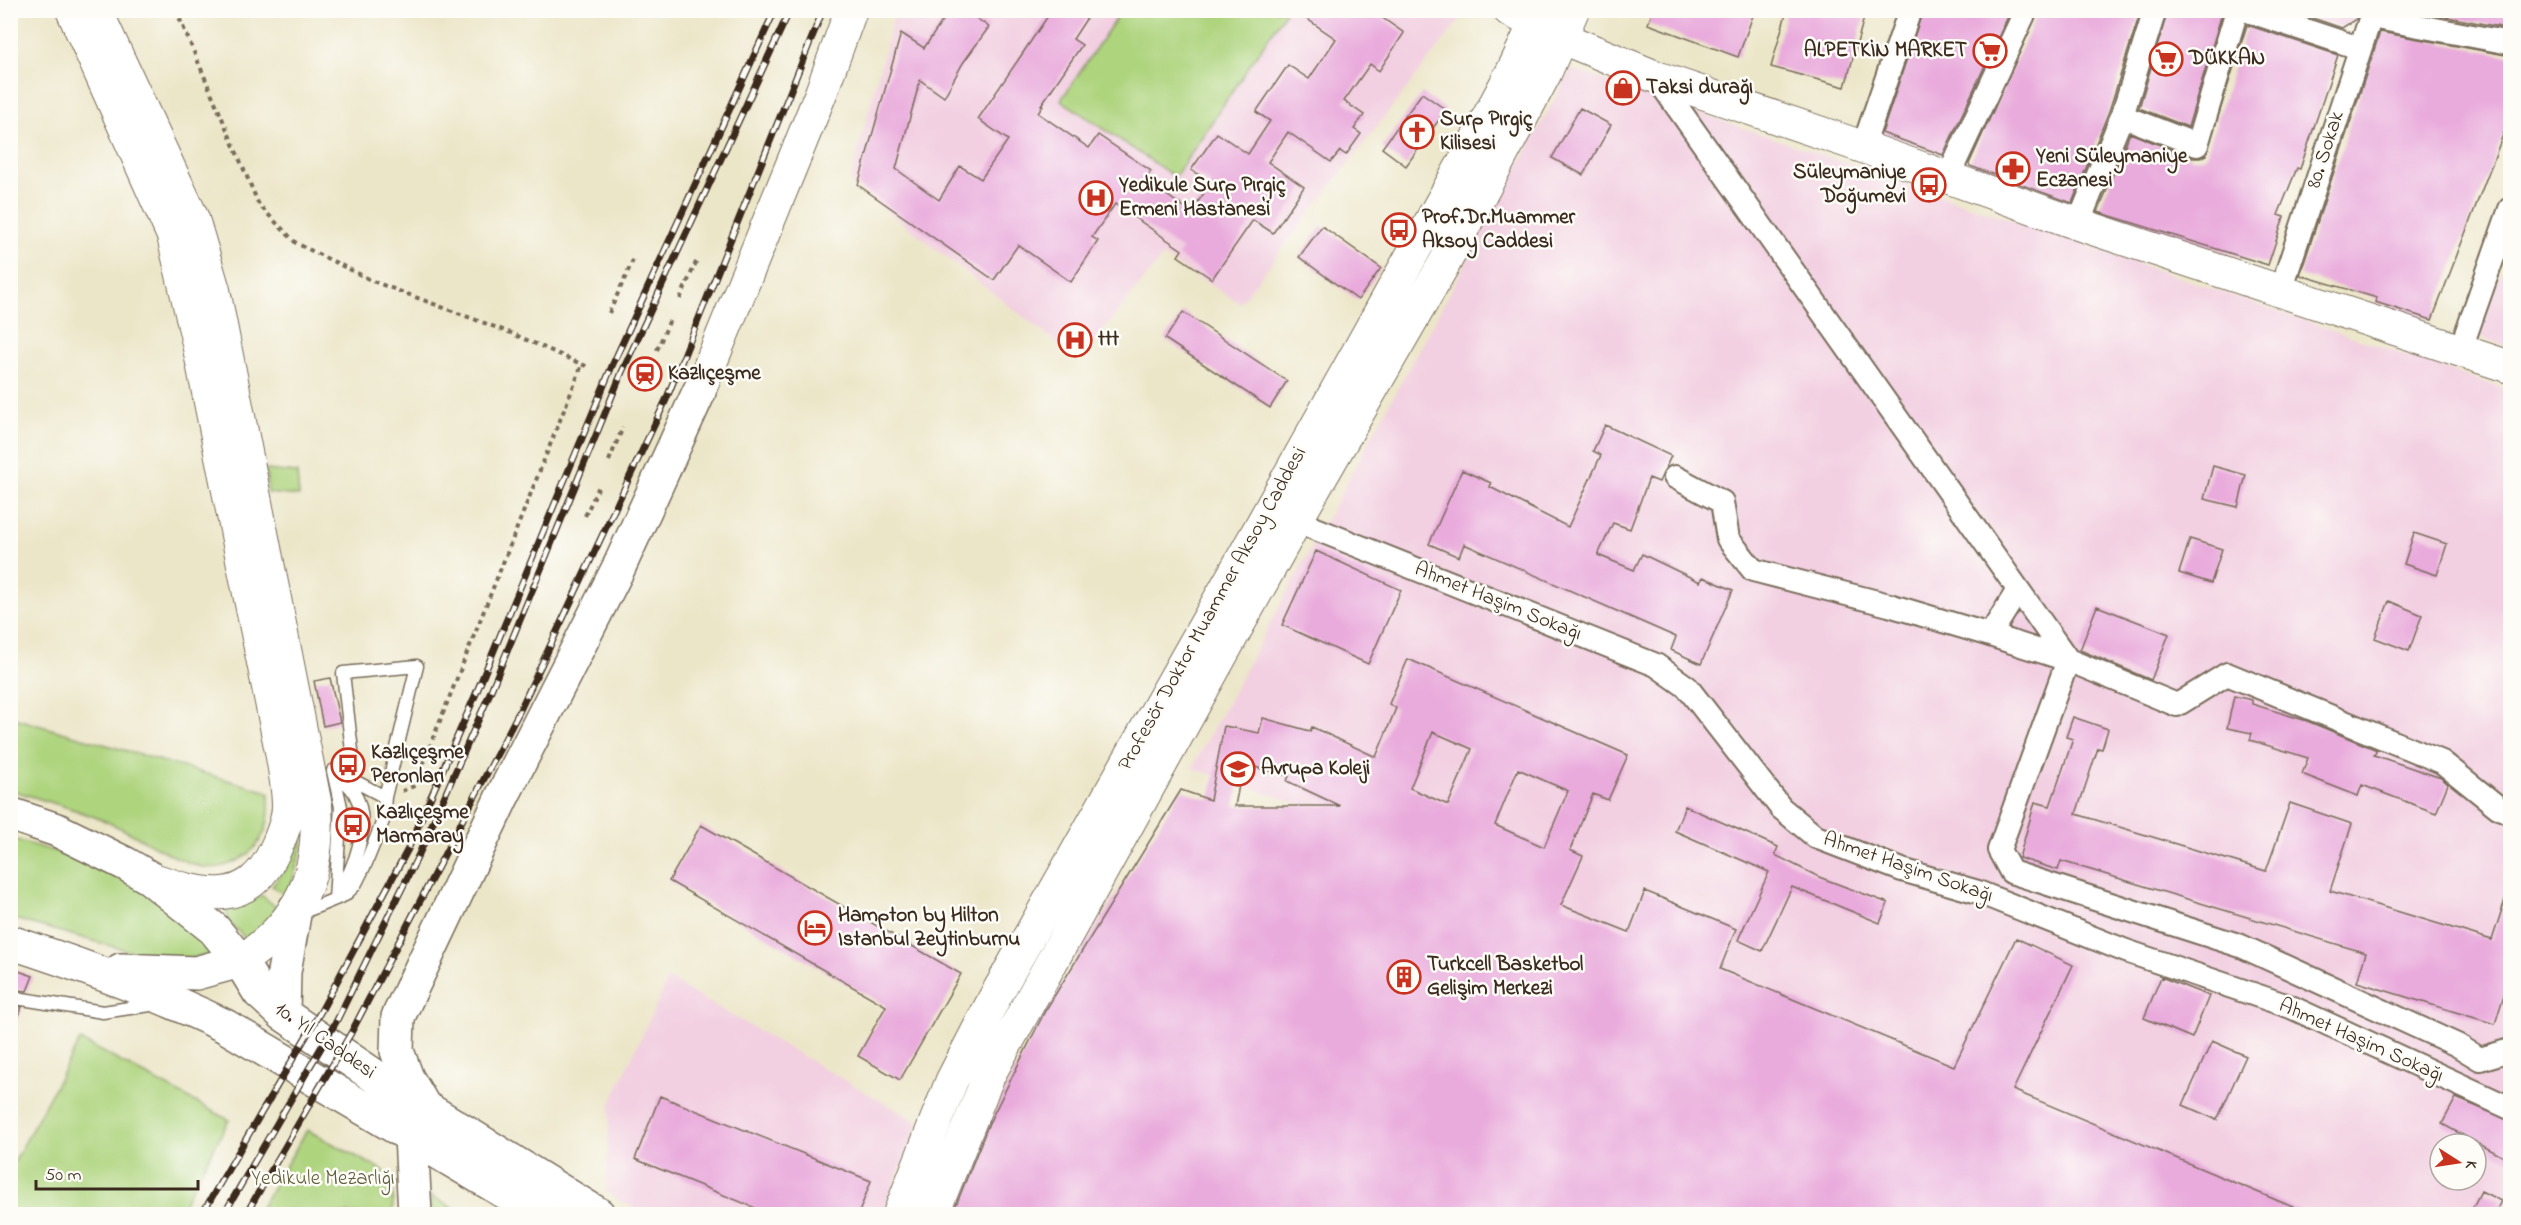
<svg xmlns="http://www.w3.org/2000/svg" width="2521" height="1225" viewBox="0 0 2521 1225" font-family="'Indie Flower',sans-serif">
<rect width="100%" height="100%" fill="#fdfcf7"/>
<filter id="ink" filterUnits="userSpaceOnUse"><feTurbulence type="fractalNoise" baseFrequency=".0167" numOctaves="2"/><feDisplacementMap in="SourceGraphic" scale="12" xChannelSelector="R" yChannelSelector="G"/><feConvolveMatrix kernelMatrix="1 2 1 2 8 2 1 2 1" color-interpolation-filters="sRGB"/></filter>
<filter id="wash" filterUnits="userSpaceOnUse"><feTurbulence type="fractalNoise" baseFrequency=".008" numOctaves="4" result="noise"/><feDisplacementMap in="SourceGraphic" scale="24" xChannelSelector="R" yChannelSelector="G"/><feGaussianBlur stdDeviation="1.35" result="paint"/><feColorMatrix in="noise" values="0 0 0 0 0 0 0 0 0 0 0 0 0 0 0 0 0 1.4 0 .05"/><feComposite in="paint" operator="in"/></filter>
<g filter="url(#wash)">
<rect width="100%" height="100%" fill="#ece6c9"/>
<path fill="#f2cfe1" fill-rule="evenodd" d="M1461 10 1465 13 1240 303 1163 256 1079 360 850 182 895 11Z
M1571 69 2510 391V1214H2310L1339 818 1192 768ZM2440 1144H2476V1180H2440Z
M2510 246V348L2479 336Z
M668 979 919 1123 881 1214H645L606 1192 610 1105Z"/>
<path fill="#aed47e" stroke="#747f4e" stroke-width="1.5" d="M1281 10 1285 13 1175 177 1061 100 1121 11Z
M266 470 297 473 299 496 268 493Z
M10 717 269 792C269 806 270 820 264 833 252 859 220 875 192 864 165 854 140 837 114 825 82 810 45 801 11 790Z
M301 808 302 847 288 897 272 886C293 864 297 837 301 808Z
M10 838C52 851 94 861 132 882 164 900 191 928 217 953L177 961 136 953 11 918Z
M261 895 281 911 250 943 228 921 226 907 253 901Z
M80 1040 229 1120 178 1214H11V1168Z
M307 1130 393 1176V1214H257Z
M431 1196 464 1214H431Z"/>
<g id="blocks">
<path fill="#e9aadc" fill-rule="evenodd" d="M950 10H981L976 18 989 27 963 63 944 97 920 80 896 169 939 200 960 166 981 179 1008 140 978 119 1052 10H1092L1073 39 1082 45 1041 105 1043 106 1038 113 1089 148 1098 135 1151 171 1145 180 1191 212 1211 183 1191 170 1217 133 1248 154 1270 121 1256 112 1288 65 1309 79 1336 39 1294 10H1371L1404 33 1379 71 1370 64 1344 101 1364 115 1354 129 1361 134 1346 155 1340 151 1331 162 1288 132 1268 162 1304 187 1273 233 1253 220 1212 279 1178 256 1182 250 1115 204 1092 237 1098 241 1071 282 1018 245 994 280 858 185 901 33 924 48Z
M1653 10H1755L1738 57 1648 24Z
M1787 10H1853L1865 14 1845 87 1771 67Z
M1923 10H2011L1943 155 1882 133Z
M2039 10H2141L2109 111 2072 203 1970 166 1969 164Z
M2168 10H2223L2188 127 2139 108Z
M2289 10H2359L2356 19 2342 28Z
M2410 10H2511V29Z
M2247 25 2338 55 2300 169 2297 168 2278 215 2284 217 2268 265 2098 212 2130 133 2192 158H2200L2206 155Z
M2380 32 2511 56V114L2432 320 2375 302 2377 298 2300 275Z
M1422 93 1446 110 1406 166 1382 148Z
M1580 108 1611 125 1583 175 1552 158Z
M1322 226 1381 268 1358 300 1299 257Z
M1183 312 1287 381 1270 408 1165 339Z
M1605 425 1671 456 1659 482 1649 478 1630 529 1613 523 1598 555 1634 570 1642 554 1700 582 1703 577 1733 590 1701 664 1671 650 1676 637 1464 544 1459 557 1429 544 1462 470 1491 483 1490 487 1568 527 1601 455 1593 451Z
M2213 466 2246 475 2238 507 2204 499Z
M2414 533 2447 544 2437 575 2404 564Z
M2190 539 2222 549 2211 583 2179 573Z
M1316 551 1401 590 1368 664 1282 625Z
M2389 601 2422 615 2409 651 2375 638Z
M2097 606 2169 634 2151 680 2080 650Z
M1408 659 1628 755 1608 800 1593 794 1570 850 1583 856 1561 905 1629 932 1645 891 1736 929 1720 969 1954 1066 2016 938 2073 965 2013 1090 2312 1215H952L989 1123 1045 1011 1181 790 1210 800 1224 726 1259 733 1263 718 1310 731 1312 727 1376 757 1396 708 1389 704ZM1433 732 1472 749 1448 805 1410 788ZM1243 764 1289 776 1287 781 1340 806H1235ZM1518 769 1568 791 1544 847 1495 825Z
M330 678 340 722 323 726 314 681Z
M2234 696 2252 700V704L2307 721 2377 750 2374 755 2441 778 2448 784 2436 813 2362 785 2358 796 2302 774 2308 758 2250 740 2252 733 2227 728Z
M2073 717 2108 729 2102 749 2098 748 2076 814 2266 871 2290 803 2352 824 2330 891 2492 940 2507 894 2511 895V972L2495 1024 2357 982 2366 953 2061 861 2058 870 2019 858 2035 802 2050 806 2073 739 2066 737Z
M1685 806 1778 847 1775 855 1819 877 1888 903 1880 923 1792 887 1762 951 1738 940 1769 872 1675 831Z
M701 825 961 974 900 1080 858 1056 886 1006 669 881Z
M10 968 33 976 27 991 10 989Z
M2161 977 2209 996 2192 1038 2144 1018Z
M10 1005 22 1007 12 1032H10Z
M2212 1041 2246 1056 2217 1120 2183 1105Z
M660 1096 871 1181 858 1215H773L635 1159Z
M2456 1098 2511 1121V1161L2442 1124Z
M2481 1191 2501 1201 2494 1215H2469Z"/>
</g>
</g>
<g filter="url(#ink)">
<use href="#blocks" fill-opacity="0" stroke="#796c5a" stroke-width="1.5"/>
<g fill="none" stroke-linecap="round" stroke-linejoin="round">
<g stroke="#796c5a" stroke-width="15">
<path id="lane" d="M333 771C340 778 351 785 355 794 372 826 354 868 337 896
M333 771 341 807 335 899
M341 774 385 797
M299 909H311L345 895 355 885 366 863 383 821 385 797 417 666 343 673 352 751 346 764 333 771
M10 997 103 1012 157 1004"/>
</g>
<g stroke="#796c5a" stroke-width="26">
<path id="street" d="M2245 10 2359 48
M2371 17 2510 43
M1656 77 2068 660 1999 850 2011 872 2241 946 2457 1045 2480 1059 2510 1050
M2122 116 2197 145 2237 10
M1863 147 1910 10
M1948 177 2026 10
M2078 224 2122 116 2155 10
M2281 290 2373 10
M2460 351 2510 209
M1675 477 1722 502 1728 539 1753 570 1889 605 1990 635 2018 590
M1296 521 1656 665 1687 687 1781 808 1816 837 1902 870 1978 892 2126 951 2291 1007 2510 1108
M1990 635 2068 660 2177 705 2227 674 2442 762 2498 807 2510 813"/>
</g>
<g stroke="#796c5a" stroke-width="34">
<path id="secondary" d="M72 10 173 236 198 343 281 751C284 769 288 788 288 806 288 821 281 837 275 850 248 909 203 896 153 879
M96 10 193 219 214 290 316 806C321 875 300 923 240 961
M1509 10 1562 38 1656 77 1863 147 2078 224 2510 367
M699 392 821 93 851 10
M899 1214 952 1080 996 995 1259 529 1476 140 1514 68 1541 10
M933 1214 989 1075 1296 521 1444 264 1545 74 1573 10"/>
</g>
<g stroke="#796c5a" stroke-width="36">
<path id="primary" d="M10 814 57 830 126 864 150 878 214 929 240 961 259 992 283 1014 382 1081 598 1214
M10 942C84 966 156 992 225 1026L542 1214
M121 970 196 973 240 961
M283 1014 284 972 295 909
M423 1105 407 1078 397 1051 398 1017 502 797 619 567 699 392
M411 1136 415 1214"/>
</g>
<path stroke="#796c5a" stroke-width="4" stroke-dasharray="4.5 4.5" stroke-linecap="butt" d="M176 10 259 205 296 243 375 282 511 333 588 367
M680 299 697 260
M609 313 633 260
M657 350 671 317
M609 461 623 427
M585 516 600 484
M402 791 414 786 582 365"/>
<use href="#lane" stroke="#fff" stroke-width="12"/>
<use href="#street" stroke="#fff" stroke-width="22"/>
<use href="#secondary" stroke="#fff" stroke-width="32"/>
<use href="#primary" stroke="#fff" stroke-width="33"/>
<g stroke="#3b2a1e" stroke-width="7">
<path id="rail" d="M202 1214 321 1011 408 849 475 696 612 366 775 10
M224 1214 336 1022 419 854 487 700 622 372 790 10
M246 1214 351 1033 519 712 666 400 823 10"/>
</g>
<use href="#rail" stroke="#fdfcf7" stroke-width="4.5" stroke-dasharray="14" stroke-linecap="butt"/>
</g>
</g>
<defs>
<g id="supermarket-ring" transform="scale(1.725)"><circle r="9.5" fill="#fdfcf7" stroke="#c8321e" stroke-width="1.5"/><path d="M-6-5.5h2.5l.6 2H6L4.5 2H-2.5L-4.4-4H-6ZM-1.5 3.2a1.3 1.3 0 1 0 .1 0ZM3 3.2a1.3 1.3 0 1 0 .1 0Z" fill="#c8321e"/></g>
<g id="shop-ring" transform="scale(1.725)"><circle r="9.5" fill="#fdfcf7" stroke="#c8321e" stroke-width="1.5"/><path d="M-5-2.5h2.3a2.7 3.5 0 0 1 5.4 0H5L5.5 6h-11ZM-1.5-2.5h3a1.5 2.3 0 0 0-3 0Z" fill="#c8321e"/></g>
<g id="church-ring" transform="scale(1.725)"><circle r="9.5" fill="#fdfcf7" stroke="#c8321e" stroke-width="1.5"/><path d="M-1.2-6h2.4v3.5h3.3v2.4h-3.3V6h-2.4V-.1h-3.3v-2.4h3.3Z" fill="#c8321e"/></g>
<g id="pharmacy-ring" transform="scale(1.725)"><circle r="9.5" fill="#fdfcf7" stroke="#c8321e" stroke-width="1.5"/><path d="M-2-6h4v4h4v4h-4v4h-4v-4h-4v-4h4Z" fill="#c8321e"/></g>
<g id="bus-ring" transform="scale(1.725)"><circle r="9.5" fill="#fdfcf7" stroke="#c8321e" stroke-width="1.5"/><path d="M-5-6H5V4H4V6H2V4H-2V6H-4V4H-5ZM-3.5-4V0h7V-4ZM-3.5 1.2v1.5H-2V1.2ZM2 1.2v1.5H3.5V1.2Z" fill="#c8321e"/></g>
<g id="hospital-ring" transform="scale(1.725)"><circle r="9.5" fill="#fdfcf7" stroke="#c8321e" stroke-width="1.5"/><path d="M-5-5h3v3.5h4V-5h3V5h-3V1.5h-4V5h-3Z" fill="#c8321e"/></g>
<g id="station-ring" transform="scale(1.725)"><circle r="9.5" fill="#fdfcf7" stroke="#c8321e" stroke-width="1.5"/><path d="M-3-6H3Q5-6 5-4V2Q5 4 3 4L4.5 6H3L1.5 4h-3L-3 6H-4.5L-3 4Q-5 4-5 2V-4Q-5-6-3-6ZM-3.5-4v3h7v-3ZM-3.5 1v1.5H-2V1ZM2 1v1.5H3.5V1Z" fill="#c8321e"/></g>
<g id="school-ring" transform="scale(1.725)"><circle r="9.5" fill="#fdfcf7" stroke="#c8321e" stroke-width="1.5"/><path d="M0-5L7-2L0 1L-7-2ZM-4 1L0 2.5L4 1V4Q0 6-4 4Z" fill="#c8321e"/></g>
<g id="hotel-ring" transform="scale(1.725)"><circle r="9.5" fill="#fdfcf7" stroke="#c8321e" stroke-width="1.5"/><path d="M-6-4.5h1.5V1H6V5H4.5V3h-9V5H-6ZM-4 0a1.8 1.8 0 1 1 3.6 0ZM.5 0V-2.5h3Q6-2.5 6 0Z" fill="#c8321e"/></g>
<g id="building-ring" transform="scale(1.725)"><circle r="9.5" fill="#fdfcf7" stroke="#c8321e" stroke-width="1.5"/><path d="M-4-6H4V6H1V3H-1V6H-4ZM-2.5-4.3h1.7v1.8h-1.7ZM.8-4.3h1.7v1.8H.8ZM-2.5-1h1.7V.8h-1.7ZM.8-1h1.7V.8H.8Z" fill="#c8321e"/></g>
</defs>
<g fill-rule="evenodd">
<use href="#supermarket-ring" x="1990" y="51"/>
<use href="#supermarket-ring" x="2166" y="59"/>
<use href="#shop-ring" x="1623" y="88"/>
<use href="#church-ring" x="1417" y="132"/>
<use href="#pharmacy-ring" x="2013" y="169"/>
<use href="#bus-ring" x="1929" y="185"/>
<use href="#hospital-ring" x="1096" y="198"/>
<use href="#bus-ring" x="1399" y="230"/>
<use href="#hospital-ring" x="1075" y="340"/>
<use href="#station-ring" x="645" y="374"/>
<use href="#bus-ring" x="348" y="765"/>
<use href="#school-ring" x="1238" y="769"/>
<use href="#bus-ring" x="353" y="825"/>
<use href="#hotel-ring" x="815" y="928"/>
<use href="#building-ring" x="1404" y="977"/>
</g>
<g text-anchor="middle" dominant-baseline="central" stroke-width="5" stroke-linejoin="round" paint-order="stroke">
<g font-size="21" font-weight="bold" fill="#3b2a1e" stroke="#fdfcf7" text-anchor="start">
<text x="1967" y="51" text-anchor="end">ALPETKİN MARKET</text>
<text x="2189" y="59">DÜKKAN</text>
<text x="1646" y="88">Taksi durağı</text>
<text x="1440" y="120">Surp Pırgiç<tspan x="1440" dy="24">Kilisesi</tspan></text>
<text x="2036" y="157">Yeni Süleymaniye<tspan x="2036" dy="24">Eczanesi</tspan></text>
<text x="1906" y="173" text-anchor="end">Süleymaniye<tspan x="1906" dy="24">Doğumevi</tspan></text>
<text x="1119" y="186">Yedikule Surp Pırgiç<tspan x="1119" dy="24">Ermeni Hastanesi</tspan></text>
<text x="1422" y="218">Prof.Dr.Muammer<tspan x="1422" dy="24">Aksoy Caddesi</tspan></text>
<text x="1098" y="340">ttt</text>
<text x="668" y="374">Kazlıçeşme</text>
<text x="371" y="753">Kazlıçeşme<tspan x="371" dy="24">Peronları</tspan></text>
<text x="1261" y="769">Avrupa Koleji</text>
<text x="376" y="813">Kazlıçeşme<tspan x="376" dy="24">Marmaray</tspan></text>
<text x="838" y="916">Hampton by Hilton<tspan x="838" dy="24">Istanbul Zeytinburnu</tspan></text>
<text x="1427" y="965">Turkcell Basketbol<tspan x="1427" dy="24">Gelişim Merkezi</tspan></text>
</g>
<g font-size="21" fill="#3b2a1e" stroke="#fdfcf7">
<text transform="translate(2326 150) rotate(-72)">80. Sokak</text>
<text transform="translate(1498 602) rotate(22)">Ahmet Haşim Sokağı</text>
<text transform="translate(1213 609) rotate(-61)">Profesör Doktor Muammer Aksoy Caddesi</text>
<text transform="translate(1908 868) rotate(19)">Ahmet Haşim Sokağı</text>
<text transform="translate(325 1041) rotate(35)">10. Yıl Caddesi</text>
<text transform="translate(2361 1041) rotate(24)">Ahmet Haşim Sokağı</text>
</g>
<g font-size="21" fill="#5e5d3b" stroke="#fdfcf7">
<text x="323" y="1179">Yedikule Mezarlığı</text>
</g>
</g>
<rect width="2521" height="1225" fill="none" stroke="#fdfcf7" stroke-width="36"/>
<g transform="translate(2458 1162) rotate(102)"><circle r="28" fill="#fdfcf7" stroke="#afa8a0" stroke-width="1.5"/>
<path d="M0-4.5L10 22L0 15L-10 22Z" fill="#c8321e"/>
<text y="-9" font-size="16" font-weight="bold" text-anchor="middle" fill="#3b2a1e">K</text>
</g>
<path d="M36 1180v9h162v-9" fill="none" stroke="#3b2a1e" stroke-width="3"/>
<text x="45" y="1180" font-size="18" fill="#3b2a1e" stroke="#fdfcf7" stroke-width="4.5" paint-order="stroke">50 m</text>
</svg>
